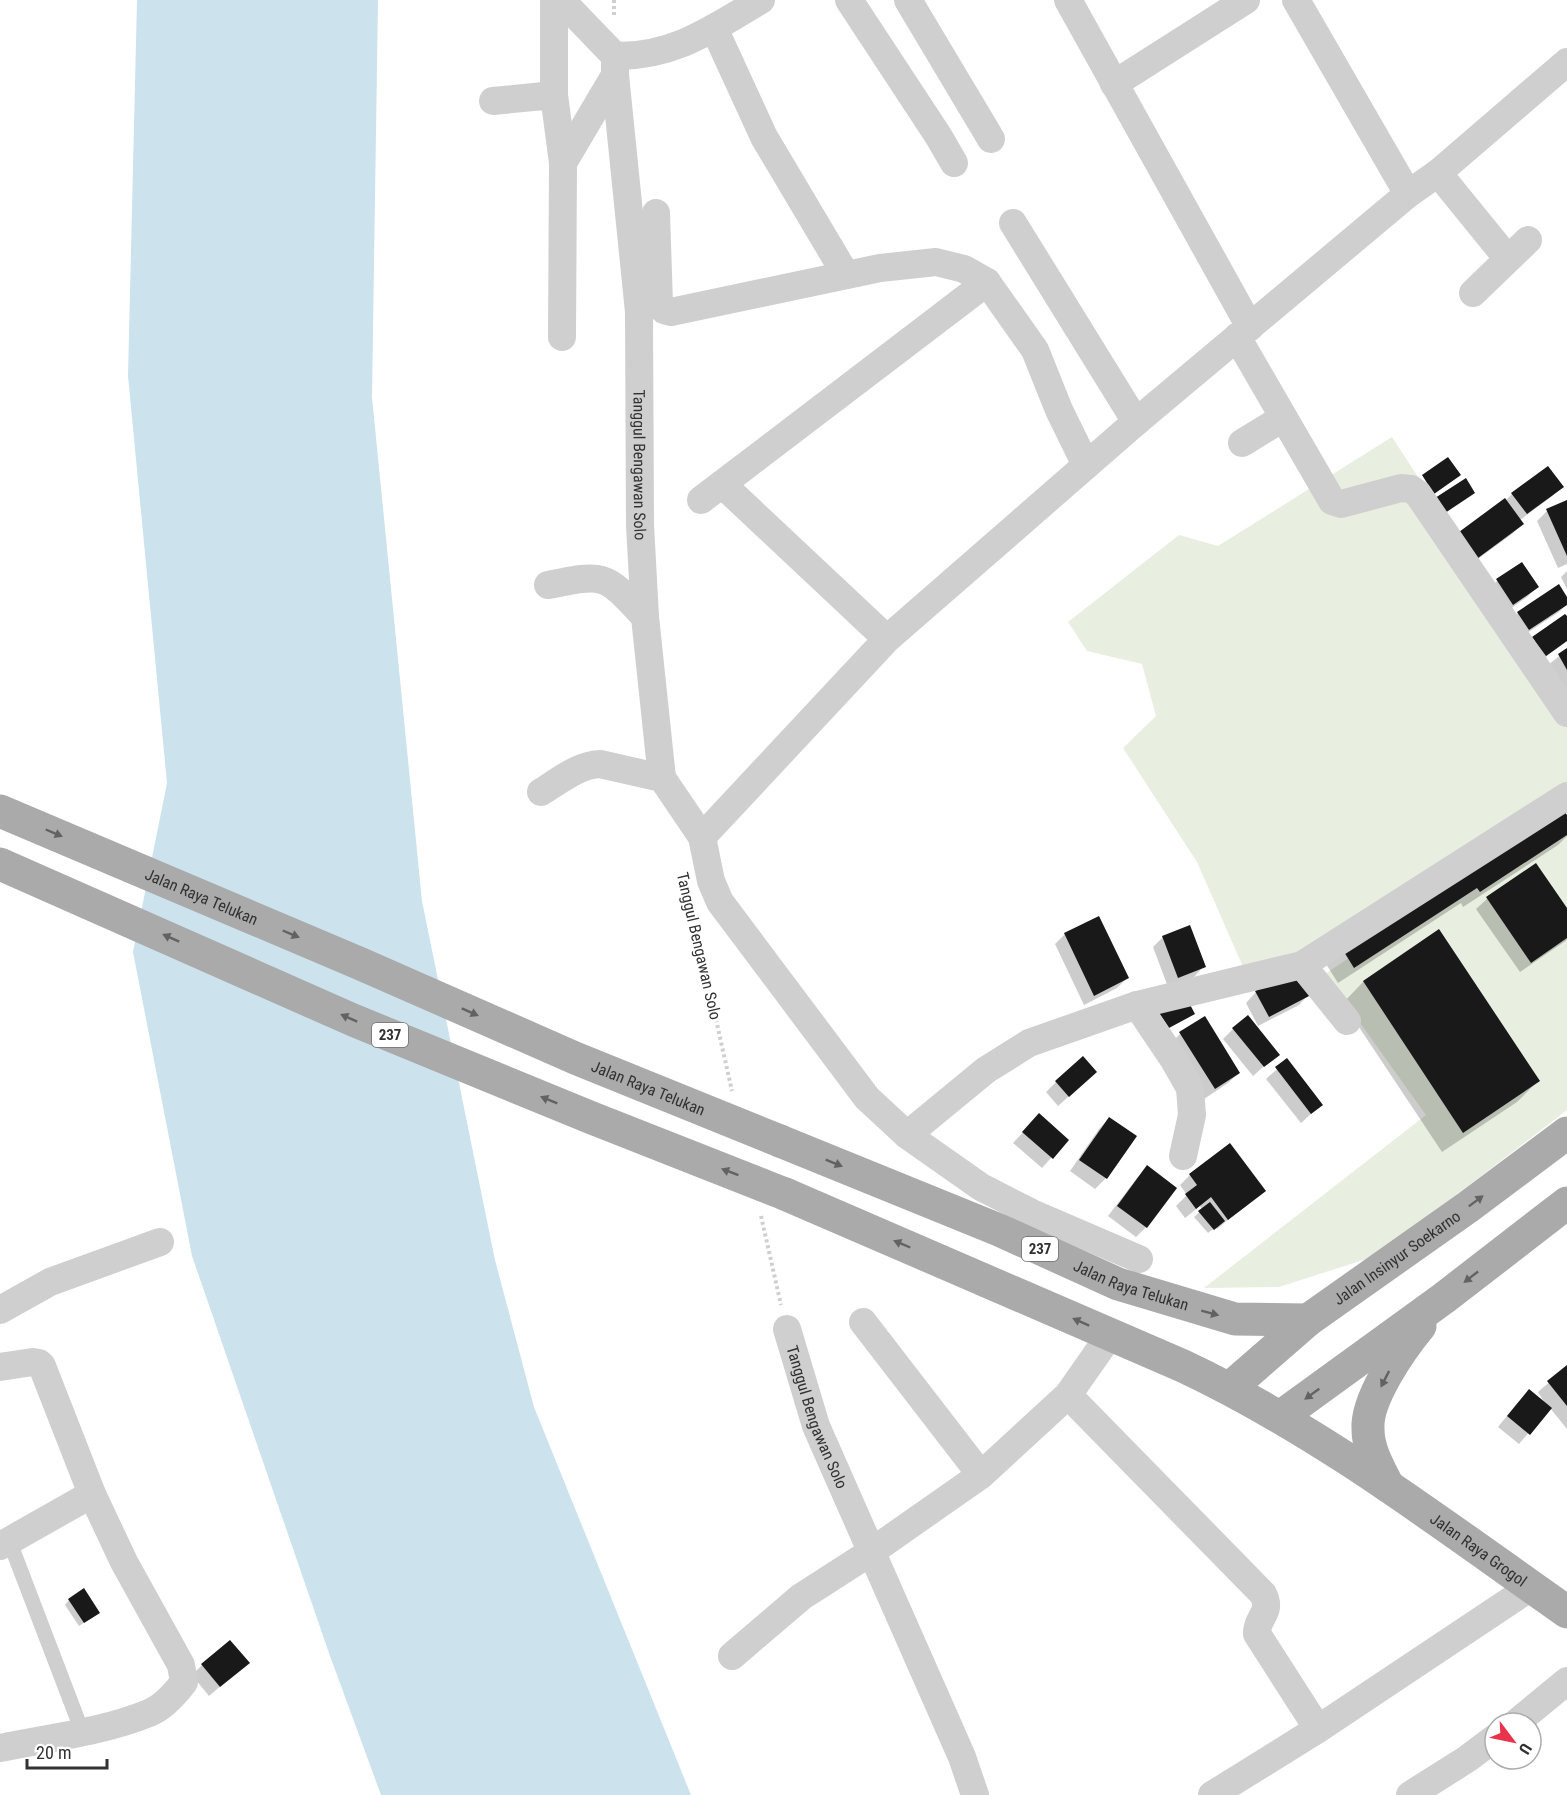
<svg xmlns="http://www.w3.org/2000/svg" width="1567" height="1795" viewBox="0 0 1567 1795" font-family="'Roboto Condensed',sans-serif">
<rect width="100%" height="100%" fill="#fff"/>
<path fill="#e8eee0" d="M1392 437 1567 706V788L1332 941 1244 969 1197 862 1123 748 1156 716 1142 664 1087 651 1068 622 1179 535 1218 546Z
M1567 811V1110L1379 1255 1279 1287 1204 1288 1426 1115 1325 974Z"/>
<path fill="#cce3ee" d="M137 0H378L372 397 422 901 495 1260 534 1407 691 1795H381L330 1656 192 1256 133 952 167 783 128 376Z"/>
<path fill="#0003" d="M1562 487 1551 497 1520 520 1522 524 1512 534 1467 567 1505 501 1512 494Z
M1567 502V564L1558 568 1537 521 1547 511Z
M1567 571V589L1561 577Z
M1497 581 1537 587 1527 597 1503 614 1487 591Z
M1567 599V604L1559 612 1518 639 1508 623 1518 613Z
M1567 619V641L1535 665 1523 649Z
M1567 650V703L1548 665Z
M1567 818V836L1558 845 1463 907 1461 903 1338 983 1326 964Z
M1535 865 1567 911V940L1520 972 1476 909 1487 899Z
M1438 932 1538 1081 1517 1102 1442 1152 1343 1003 1363 982Z
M1065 934 1127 978 1117 988 1084 1005 1055 944Z
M1163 937 1204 966 1194 977 1168 987 1153 947Z
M1256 992 1309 994 1299 1005 1258 1026 1246 1003Z
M1233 1029 1278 1054 1253 1076 1223 1039Z
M1180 1034 1239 1073 1228 1083 1204 1099 1170 1044Z
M1287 1060 1321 1105 1301 1123 1266 1079Z
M1056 1082H1085L1058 1106 1046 1092Z
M1109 1119 1135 1137 1105 1179 1095 1189 1070 1171 1099 1129Z
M1029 1126 1067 1140 1042 1168 1013 1143Z
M1147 1167 1146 1227 1136 1237 1108 1216 1137 1178Z
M1190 1175 1264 1190 1217 1229 1216 1227 1208 1233 1194 1217 1202 1210 1200 1206 1185 1218 1176 1206 1187 1195 1180 1185Z
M1567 1367V1429L1550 1408 1519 1444 1498 1427 1519 1401 1546 1405 1538 1392Z
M69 1600 93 1617 79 1626 65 1605Z
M248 1663 209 1696 192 1675 202 1665Z"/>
<path fill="#191919" d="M1448 457 1461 475 1434 494 1422 475Z
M1548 466 1564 487 1527 514 1511 493Z
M1466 478 1475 493 1445 513 1435 498Z
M1505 498 1524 524 1478 558 1459 532Z
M1567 500V556L1546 509Z
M1522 562 1539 587 1513 605 1496 579Z
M1559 584 1567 597V605L1529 630 1517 612Z
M1565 614 1567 616V641L1546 656 1532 637Z
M1567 648V670L1558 654Z
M1560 805 1567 815V835L1480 892 1477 888 1354 968 1341 947Z
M1536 863 1567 908V938L1531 963 1486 897Z
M1099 916 1129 978 1094 996 1064 933Z
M1190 925 1206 967 1178 978 1162 936Z
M1439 929 1540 1081 1463 1133 1363 981Z
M1297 969 1311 995 1269 1017 1255 991Z
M1186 997 1195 1014 1169 1028 1157 1010Z
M1248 1015 1280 1055 1264 1067 1232 1028Z
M1205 1016 1240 1073 1215 1089 1179 1032Z
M1083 1056 1097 1072 1069 1097 1055 1081Z
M1287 1058 1323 1105 1311 1114 1275 1067Z
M1039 1113 1069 1140 1053 1159 1022 1132Z
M1109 1117 1137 1136 1107 1179 1079 1160Z
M1230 1143 1266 1191 1228 1220 1211 1197 1196 1209 1185 1194 1197 1185 1189 1174Z
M1147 1165 1177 1188 1147 1228 1117 1206Z
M1210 1202 1225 1221 1214 1230 1198 1211Z
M1567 1365V1406L1547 1381Z
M1529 1389 1552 1408 1530 1435 1507 1416Z
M84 1588 100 1613 84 1623 68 1599Z
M230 1640 250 1663 220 1687 201 1664Z"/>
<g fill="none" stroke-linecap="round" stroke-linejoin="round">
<path stroke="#cfcfcf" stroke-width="4" stroke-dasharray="3 3" stroke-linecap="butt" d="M614 0V16
M691 908 732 1091
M761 1216 781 1305"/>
<path stroke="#cfcfcf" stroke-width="15" d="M9 1540 82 1731"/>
<g stroke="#cfcfcf" stroke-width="28">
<path d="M554 0V95"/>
<path d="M561 0 615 56C674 57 712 29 761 0"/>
<path d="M849 0 939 137 954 163"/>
<path d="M908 0 991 139"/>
<path d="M1068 0 1250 327"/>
<path d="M1296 0 1408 194"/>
<path d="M714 28 764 137 846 275"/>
<path id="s1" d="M615 56V75L639 312 640 525 645 617 662 778"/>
<path d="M1567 62 1438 173 1408 194 1136 422 887 639 702 837 711 881 720 902 867 1098 907 1135 986 1070 1029 1043 1137 1005 1302 965 1567 796"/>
<path d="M1114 84 1246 0"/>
<path d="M493 101 554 95 563 163"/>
<path d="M1438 173 1508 259"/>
<path d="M656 213 659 304 664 310 671 312 880 268 936 262 964 269 987 282 1035 350 1059 410 1086 465"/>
<path d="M1013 223 1136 422"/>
<path d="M1473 293 1528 240"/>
<path d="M562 337 563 163 615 75"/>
<path d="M1237 337 1332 501 1341 504 1401 488 1411 489 1418 494 1567 713"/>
<path d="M1242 443 1283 418"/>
<path d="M723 485 887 639"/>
<path d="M701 500 987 282"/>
<path d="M548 585C606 573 605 574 645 617"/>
<path d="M541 792C559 781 578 765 600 764L662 778 702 837"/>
<path d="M1302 965 1347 1021"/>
<path d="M1137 1005 1174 1060 1190 1088 1192 1115 1183 1156"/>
<path d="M907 1135 981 1187 1032 1213 1139 1259"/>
<path d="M0 1310 50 1282 160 1242"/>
<path d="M863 1322 981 1475"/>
<path id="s2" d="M787 1329 816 1426 962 1757 975 1795"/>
<path d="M0 1367 33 1362 39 1363 42 1366 92 1494"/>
<path d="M1068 1395 1263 1594C1273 1613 1256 1617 1257 1634L1318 1729"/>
<path d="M0 1546 92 1494 124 1562 181 1665 184 1682C175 1694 164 1707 149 1713 103 1732 49 1738 0 1748"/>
<path d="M732 1656 801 1597 871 1552 981 1475 1068 1395 1110 1335"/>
<path d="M1516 1723 1567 1681"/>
<path d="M1212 1795 1318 1729 1531 1587"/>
<path d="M1410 1795 1467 1759 1495 1738"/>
</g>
<g stroke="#aaa" stroke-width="33">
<path id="s3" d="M780 1141 999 1230 1118 1284 1235 1319 1308 1320"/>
<path id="s4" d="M785 1194 1183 1366C1321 1431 1443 1525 1567 1612"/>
<path id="s5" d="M1230 1388 1308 1320 1468 1207 1567 1133"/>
<path d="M1280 1417 1444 1298 1567 1203"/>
<path d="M1388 1486C1379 1468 1368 1450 1368 1429 1366 1399 1401 1349 1420 1326"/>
</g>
<g stroke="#aaa" stroke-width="33">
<path id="s6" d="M0 811 361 964 575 1058 780 1141"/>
<path d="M0 864 353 1020 592 1118 785 1194"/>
</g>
</g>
<defs><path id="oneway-solid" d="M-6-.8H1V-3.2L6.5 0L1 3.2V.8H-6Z" transform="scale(1.5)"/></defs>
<g fill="#626262">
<use href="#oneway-solid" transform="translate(54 833) rotate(23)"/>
<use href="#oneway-solid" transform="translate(291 934) rotate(23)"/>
<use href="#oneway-solid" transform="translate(171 938) rotate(-156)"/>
<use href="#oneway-solid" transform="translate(470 1012) rotate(24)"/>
<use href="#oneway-solid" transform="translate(349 1018) rotate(-156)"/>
<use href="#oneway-solid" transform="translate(549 1100) rotate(-158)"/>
<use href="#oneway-solid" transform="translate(834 1163) rotate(22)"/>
<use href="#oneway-solid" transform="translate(730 1172) rotate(-159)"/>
<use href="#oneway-solid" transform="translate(1476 1201) rotate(-37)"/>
<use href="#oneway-solid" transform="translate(902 1244) rotate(-157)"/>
<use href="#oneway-solid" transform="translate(1471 1277) rotate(142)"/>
<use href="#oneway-solid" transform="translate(1210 1313) rotate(15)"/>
<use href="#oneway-solid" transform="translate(1081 1322) rotate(-156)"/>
<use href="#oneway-solid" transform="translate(1385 1379) rotate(117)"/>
<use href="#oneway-solid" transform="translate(1312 1394) rotate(144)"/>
</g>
<g text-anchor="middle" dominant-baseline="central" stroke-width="6" stroke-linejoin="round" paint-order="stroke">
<g fill="#fff" stroke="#707070" stroke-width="1.5">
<rect x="372" y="1023" width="36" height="24" rx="4.5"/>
<rect x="1022" y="1237" width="36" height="24" rx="4.5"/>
</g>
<g font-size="15" font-weight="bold" fill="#323232">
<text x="390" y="1035">237</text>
<text x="1040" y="1249">237</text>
</g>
<g font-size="16" fill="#323232" stroke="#fff">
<text stroke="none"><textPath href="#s1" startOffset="410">Tanggul Bengawan Solo</textPath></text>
<text stroke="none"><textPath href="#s6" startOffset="219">Jalan Raya Telukan</textPath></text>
<text transform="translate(699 946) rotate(77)">Tanggul Bengawan Solo</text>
<text stroke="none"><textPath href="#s6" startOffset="705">Jalan Raya Telukan</textPath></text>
<text stroke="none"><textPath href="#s5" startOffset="212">Jalan Insinyur Soekarno</textPath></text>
<text stroke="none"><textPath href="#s3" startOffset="380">Jalan Raya Telukan</textPath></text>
<text stroke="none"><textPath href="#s2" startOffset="93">Tanggul Bengawan Solo</textPath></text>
<text stroke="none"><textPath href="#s4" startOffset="782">Jalan Raya Grogol</textPath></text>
</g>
</g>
<g transform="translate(1513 1741) rotate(122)"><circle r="28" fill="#ffffff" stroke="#adadad" stroke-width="1.5"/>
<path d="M0-4.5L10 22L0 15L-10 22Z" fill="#e9334a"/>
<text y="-9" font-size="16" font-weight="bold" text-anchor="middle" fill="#323232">U</text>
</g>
<path d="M27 1759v9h80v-9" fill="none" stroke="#323232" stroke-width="3"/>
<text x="36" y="1759" font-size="18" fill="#323232" stroke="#ffffff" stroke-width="4.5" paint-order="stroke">20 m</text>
</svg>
